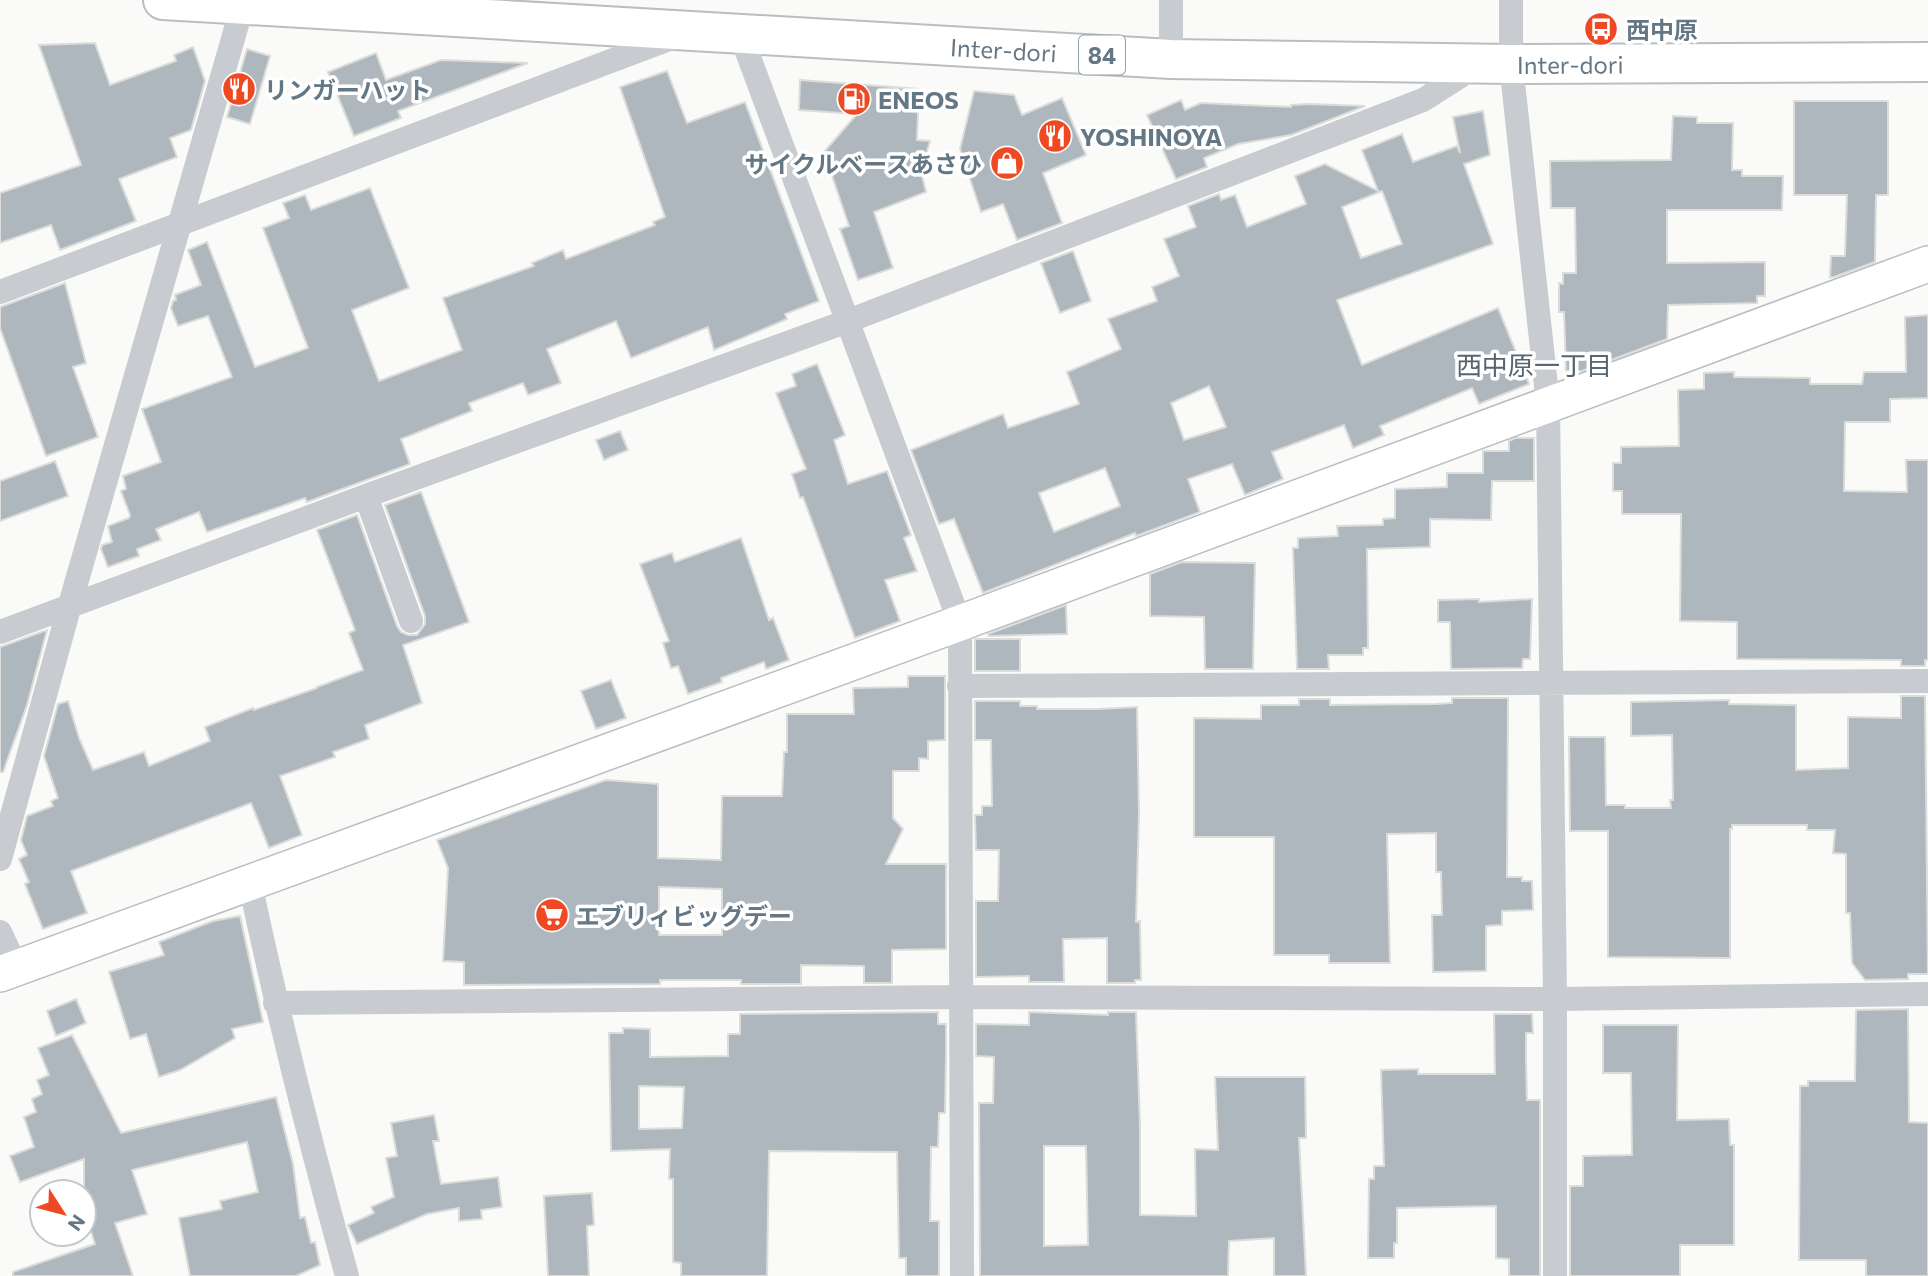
<svg xmlns="http://www.w3.org/2000/svg" width="1928" height="1276" viewBox="0 0 1928 1276" font-family="Commissioner,'Noto Sans JP',sans-serif">
<rect width="100%" height="100%" fill="#fafaf8"/>
<path fill="#aeb7bd" stroke="#dcdcda" stroke-width="2" fill-rule="evenodd" d="M95 43 110 85 176 61 174 55 193 47 205 81 191 130 170 138 177 157 119 179 136 221 60 250 51 225 0 243V193L81 165 39 45Z
M247 49 270 56 250 124 227 117Z
M376 53 386 80 441 60 528 63 398 111 401 118 354 136 328 72Z
M667 71 687 123 745 102 819 301 785 314 787 319 714 350 708 327 631 358 616 321 547 349 561 383 528 395 523 383 469 403 472 411 401 439 410 464 307 502 305 498 207 532 199 512 156 529 161 540 137 549 139 556 108 567 101 549 102 545 112 542 108 526 129 518 130 515 121 491 126 489 123 476 161 462 142 409 232 377 208 316 178 326 171 308 173 301 176 300 175 295 201 285 188 250 207 242 255 367 308 348 263 228 289 218 283 203 305 195 311 210 370 188 409 288 352 310 379 381 462 350 443 298 534 266 532 263 563 250 566 259 655 225 653 222 665 217 620 87Z
M800 80 919 89 917 140 930 141 921 172 926 192 874 212 893 268 858 280 840 229 849 226 824 152 857 114 799 110Z
M974 91 1014 95 1022 115 1062 98 1086 155 1043 173 1062 223 1017 240 1003 204 981 212 960 149Z
M1181 100 1185 110 1201 103 1291 107V105L1308 104 1365 106 1291 135 1238 144 1204 158 1207 167 1176 179 1147 115Z
M1794 101H1888V195H1876L1875 262 1834 277H1830L1831 256H1845L1847 195H1794Z
M1483 111 1490 155 1464 164 1493 244 1337 300 1362 365 1498 308 1529 384 1479 404 1472 388 1380 426 1384 435 1353 448 1344 425 1272 452 1283 479 1245 495 1232 464 1188 479 1200 512 1136 536 1135 533 983 593 954 519 939 524 911 450 1003 414 1008 428 1079 404 1067 372 1121 349 1108 319 1157 301 1152 287 1179 276 1164 239 1196 227 1188 206 1219 194 1221 200 1235 195 1247 227 1306 204 1295 176 1325 164 1378 191 1362 150 1402 134 1413 162 1457 146 1460 153 1453 117ZM1382 191 1402 244 1361 258 1342 207ZM1209 386 1226 427 1184 440 1171 403ZM1105 468 1120 506 1054 532 1039 493Z
M1673 116 1697 117V123H1733L1732 170H1742V176H1783L1782 210H1667V263L1765 262V296H1757V303L1668 305 1667 339 1582 371H1566L1564 312H1559V283L1563 284V273H1576L1575 208H1551L1550 161 1671 160Z
M1073 251 1091 301 1060 313 1041 263Z
M65 283 86 363 73 367 98 437 46 456 0 328V307Z
M1928 315V398L1890 399V422H1845L1844 491 1907 492 1906 460H1928V660H1925V666H1901V660L1737 659V622L1680 621 1681 514H1622V491H1613V463H1621V447L1679 446 1678 390 1704 389V373L1734 372V377L1810 378V384H1862L1864 372H1906L1905 317Z
M817 364 845 435 834 440 848 484 887 471 911 535 904 538 917 571 885 580 900 621 855 638 803 497 800 498 792 474 806 469 776 393 796 386 792 374Z
M620 431 628 450 604 460 596 440Z
M1515 438H1534V481H1492L1491 520 1430 519V547L1367 549 1368 648H1363V655H1328L1329 669H1297L1293 548H1298V538L1338 536 1337 526 1383 525V519L1395 518V489L1447 487V473H1483V451H1509V441Z
M55 461 68 496 0 521V481Z
M421 492 469 622 403 645 422 703 365 725 369 739 333 752 335 757 280 776 302 835 269 848 251 803 71 871 87 913 43 929 25 884 29 882 19 859 27 855 21 840 27 816 53 806 51 801 58 798 44 756 58 704 68 701 79 738 93 770 144 752 149 766 210 741 205 727 253 708 254 710 317 688V687L363 670 349 633 355 630 317 530 357 515 397 626 401 632 408 635H417L425 624V616L385 505Z
M741 538 769 620 773 618 789 660 766 669 764 662 721 678 722 682 688 694 678 666 671 668 663 643 669 641 640 564 672 553 675 562Z
M1182 562 1255 563 1253 669H1205L1204 617 1150 616V574Z
M1479 599V602L1532 599 1530 659H1523L1522 668 1451 669 1450 622H1438V600Z
M1066 605 1067 634 989 636 988 634Z
M47 630 27 705 3 772H0V647Z
M975 639H1020V671H975Z
M908 676H945V740L928 741V759L919 758V771H893V818L903 829 886 864H946V949L892 950V983H864V966L801 965V984H741V980H660V984L464 985V962L443 961 448 868 437 840 606 780 658 784V858L721 860 722 796H782L784 752H787V714H854L853 688 908 687ZM659 887 722 889V935H659Z
M611 680 626 718 596 729 581 691Z
M1901 696H1925L1928 974H1908V979L1865 980 1852 963 1850 913H1846V854L1833 853 1835 830H1807V825H1732V829H1730V958L1608 957V831H1570L1569 737H1605L1606 805H1625V808H1671L1670 800H1673L1672 735 1631 736V702L1729 700V704L1796 705V770L1848 768V717L1901 718Z
M1452 698H1508L1507 877H1522V881H1532L1533 910 1502 911V925L1486 926V971L1433 972 1432 915H1442L1441 872H1436V833L1387 834 1390 963H1329V955H1274V837H1194V718L1261 719V705H1299V699H1330V705L1436 704 1452 703Z
M975 701H1020V706H1037V709H1099L1137 707 1139 813 1136 922 1140 921 1141 980H1135V983H1107V938L1063 939 1064 982H1029V976L976 977V901H998L999 850H976L975 815H982V806H992L991 740H975Z
M240 916 263 1022 232 1029 235 1038 180 1070 159 1077 146 1034 130 1039 109 972 164 955 159 942 213 921Z
M76 999 86 1023 56 1036 47 1011Z
M1908 1009 1909 1122 1928 1123V1276H1866V1260H1799L1800 1086H1808V1081H1855L1856 1010Z
M938 1012V1024H946V1056L945 1113H939L938 1147H931L930 1221H939V1276H906V1258H899L897 1152 769 1151 767 1276H681V1263L673 1262V1179H669L670 1149 611 1151 609 1033H623V1028L650 1029V1057L728 1056V1034H740V1014ZM639 1086 684 1087 682 1128 639 1129Z
M1029 1012 1108 1015V1012H1136L1140 1126V1215L1196 1216 1195 1149 1218 1150 1215 1077H1305L1306 1138H1299L1306 1276H1274V1238L1229 1241 1228 1276H980L979 1103H993L994 1057 976 1056V1024L1029 1025ZM1044 1146H1086L1088 1245 1044 1246Z
M1494 1014H1532L1533 1033H1526V1059L1527 1100H1540V1276H1509V1259L1496 1258V1206L1397 1208V1243H1394V1258H1368L1369 1179H1374V1166H1384L1381 1070 1418 1069V1074H1495Z
M1603 1025H1678L1677 1120 1729 1119 1730 1145H1734V1245H1680V1276H1570V1186H1583V1156L1632 1155 1631 1073H1603Z
M72 1035 121 1133 276 1097 293 1164 300 1218 305 1217 311 1243 315 1242 320 1265 296 1276H190L179 1218 222 1209 220 1201 258 1192 247 1142 132 1170 147 1214 115 1223 133 1276H13V1272L95 1244 84 1209V1159L20 1182 10 1156 34 1147 24 1117 36 1112 32 1099 42 1094 37 1080 49 1075 38 1048Z
M434 1115 439 1141H433L441 1184 498 1177 502 1207 481 1210 482 1219 459 1221V1208L427 1214 357 1244 348 1225 374 1213 371 1207 394 1197 386 1158 397 1156 391 1123Z
M592 1193 594 1225 587 1226 589 1276H548L544 1196Z"/>
<g fill="none" stroke-linecap="round" stroke-linejoin="round">
<g stroke="#b7bec3" stroke-width="38">
<path id="secondary" d="M0 974 960 623 1928 264"/>
</g>
<g stroke="#b8bec2" stroke-width="42">
<g id="primary">
<path id="s1" d="M163 0 1171 59 1511 64 1928 62"/>
</g>
</g>
<path stroke="#c8ccd0" stroke-width="24" d="M1171 0V59
M1511 0V64L1548 404 1555 999V1276
M740 33 960 623 962 1276
M0 292 677 36
M366 496 411 621
M0 632 366 496 848 321 1423 100 1478 65
M959 686 1928 681
M0 859 69 608 243 4
M250 883C278 1015 311 1146 347 1276
M0 932 17 968
M275 1003 961 997 1555 999 1928 994"/>
<use href="#secondary" stroke="#fff" stroke-width="35"/>
<use href="#primary" stroke="#fff" stroke-width="38"/>
</g>
<defs>
<g id="bus-disc" transform="scale(1.75)"><circle r="9.5" fill="#ef4923" stroke="#fff"/><path d="M-5-6H5V4H4V6H2V4H-2V6H-4V4H-5ZM-3.5-4V0h7V-4ZM-3.5 1.2v1.5H-2V1.2ZM2 1.2v1.5H3.5V1.2Z" fill="#fff"/></g>
<g id="restaurant-disc" transform="scale(1.75)"><circle r="9.5" fill="#ef4923" stroke="#fff"/><path d="M-5-6h1v4h1v-4h1v4h1v-4h1v5L-1.5 .5V6h-2V.5L-5-1ZM5-6V6H3V1.5H1.5Q1.5-4 5-6Z" fill="#fff"/></g>
<g id="fuel-disc" transform="scale(1.75)"><circle r="9.5" fill="#ef4923" stroke="#fff"/><path d="M-5.5-6h7V0h2V4h1.3V-2.5L3-4.5l.8-.8L6-3V5H2.5V1h-1V6h-7ZM-4.2-4.7v3.2H.2V-4.7Z" fill="#fff"/></g>
<g id="shop-disc" transform="scale(1.75)"><circle r="9.5" fill="#ef4923" stroke="#fff"/><path d="M-5-2.5h2.3a2.7 3.5 0 0 1 5.4 0H5L5.5 6h-11ZM-1.5-2.5h3a1.5 2.3 0 0 0-3 0Z" fill="#fff"/></g>
<g id="supermarket-disc" transform="scale(1.75)"><circle r="9.5" fill="#ef4923" stroke="#fff"/><path d="M-6-5.5h2.5l.6 2H6L4.5 2H-2.5L-4.4-4H-6ZM-1.5 3.2a1.3 1.3 0 1 0 .1 0ZM3 3.2a1.3 1.3 0 1 0 .1 0Z" fill="#fff"/></g>
</defs>
<g fill-rule="evenodd">
<use href="#bus-disc" x="1601" y="29"/>
<use href="#restaurant-disc" x="239" y="89"/>
<use href="#fuel-disc" x="854" y="99"/>
<use href="#restaurant-disc" x="1055" y="136"/>
<use href="#shop-disc" x="1007" y="163"/>
<use href="#supermarket-disc" x="552" y="915"/>
</g>
<g text-anchor="middle" dominant-baseline="central" stroke-width="7" stroke-linejoin="round" paint-order="stroke">
<rect fill="#fff" stroke="#92a0aa" stroke-width="2" x="1079" y="35.5" width="46" height="39" rx="5"/>
<g font-size="23" font-weight="bold" fill="#637785">
<text x="1102" y="55">84</text>
</g>
<g font-size="24" font-weight="bold" fill="#637785" stroke="#fff" text-anchor="start">
<text x="1626" y="29">西中原</text>
<text x="264" y="89">リンガーハット</text>
<text x="878" y="99">ENEOS</text>
<text x="1080" y="136">YOSHINOYA</text>
<text x="982" y="163" text-anchor="end">サイクルベースあさひ</text>
<text x="576" y="915">エブリィビッグデー</text>
</g>
<g font-size="24" fill="#637785" stroke="#fff">
<text stroke="none"><textPath href="#s1" startOffset="842">Inter-dori</textPath></text>
<text stroke="none"><textPath href="#s1" startOffset="1409">Inter-dori</textPath></text>
</g>
<g font-size="26" fill="#56656f" stroke="#fff">
<text x="1534" y="364">西中原一丁目</text>
</g>
</g>
<g transform="translate(63 1213) rotate(126)"><circle r="33" fill="#ffffff" stroke="#c1c9ce" stroke-width="2"/>
<path d="M0-5L12 26L0 18L-12 26Z" fill="#ef4923"/>
<text y="-10" font-size="19" font-weight="bold" text-anchor="middle" fill="#637785">N</text>
</g>
</svg>
